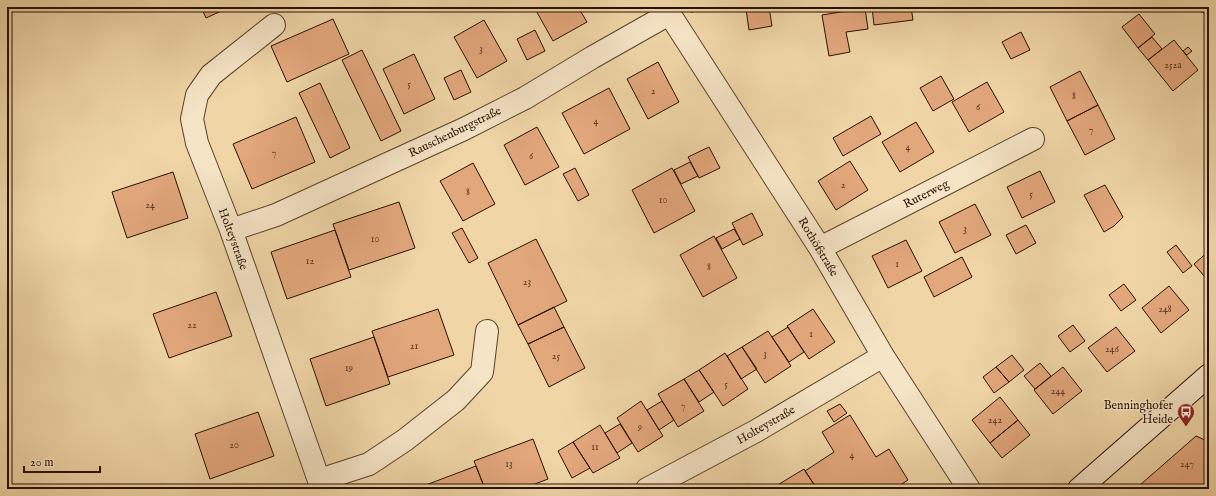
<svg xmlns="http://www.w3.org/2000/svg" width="1216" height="496" viewBox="0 0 1216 496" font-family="'IM FELL English',serif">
<rect width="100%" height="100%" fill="#f0d6a7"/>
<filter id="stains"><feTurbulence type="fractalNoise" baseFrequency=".005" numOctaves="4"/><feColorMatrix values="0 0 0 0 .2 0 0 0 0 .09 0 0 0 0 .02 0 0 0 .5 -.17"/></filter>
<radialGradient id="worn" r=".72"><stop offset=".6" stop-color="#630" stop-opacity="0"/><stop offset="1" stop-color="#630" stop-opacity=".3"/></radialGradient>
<path fill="#e3a77c" stroke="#271000" d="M201 7H230L206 18Z
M534 7H578L587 22 553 41Z
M690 7H725L691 12Z
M755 7H769L772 26 749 30 746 9Z
M783 7H818L784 11Z
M872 7H911L913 20 874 25Z
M1189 7H1209V17L1208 18 1203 12 1189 10Z
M865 8 868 29 846 32 850 52 829 56 822 15Z
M1139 14 1155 34 1138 48 1122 27Z
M333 19 349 54 287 82 271 46Z
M484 20 507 61 477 78 454 37Z
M535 30 545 51 527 60 517 39Z
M1021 32 1030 50 1011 59 1002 42Z
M1152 37 1162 49 1148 60 1138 48Z
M1174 40 1198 70 1173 91 1148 60Z
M1188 47 1192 51 1187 55 1183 51Z
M362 50 401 131 381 141 342 60Z
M414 54 435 99 404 114 383 69Z
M658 62 679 102 648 119 627 79Z
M461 70 471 92 454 100 444 78Z
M1080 71 1098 105 1067 121 1050 87Z
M941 76 954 99 933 111 920 88Z
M987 82 1004 112 969 132 952 102Z
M320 83 350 148 330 158 299 93Z
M609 88 630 129 584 154 562 113Z
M1098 105 1115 139 1085 155 1067 121Z
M871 116 881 134 843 156 833 138Z
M296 117 315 162 252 189 233 144Z
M916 122 934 152 900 172 882 142Z
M537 127 559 167 525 185 504 145Z
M709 147 720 168 699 178 688 157Z
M850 161 868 190 836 210 818 181Z
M690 162 698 176 681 184 674 170Z
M473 163 495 204 463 221 440 181Z
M575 168 589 195 578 201 563 174Z
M672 168 695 211 654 233 632 190Z
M1040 171 1055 202 1022 218 1007 187Z
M173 172 188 218 127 238 112 192Z
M1105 185 1123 217 1114 226 1104 232 1084 195Z
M399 202 415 248 349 270 333 224Z
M975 204 991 235 955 253 939 222Z
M752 213 763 235 743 245 732 223Z
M1026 225 1036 243 1016 254 1006 235Z
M462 228 478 258 469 263 452 233Z
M734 229 740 239 722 249 716 238Z
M335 230 351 277 287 299 271 252Z
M1209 234V242L1205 237Z
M714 236 737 278 703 297 680 255Z
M536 239 567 301 518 325 488 263Z
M906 240 922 271 888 288 872 256Z
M1176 245 1192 266 1183 273 1167 252Z
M1209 251V282L1194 264Z
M962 257 972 277 934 297 924 277Z
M1124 284 1136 300 1121 311 1109 295Z
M1169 286 1189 310 1161 333 1142 308Z
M216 292 232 336 169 358 153 314Z
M554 307 564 327 528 344 518 325Z
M438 309 454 355 388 377 372 331Z
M813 309 835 342 809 359 787 326Z
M1073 325 1085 341 1070 352 1058 336Z
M564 327 585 368 549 387 528 344Z
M788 327 804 352 789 362 772 337Z
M1116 327 1135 351 1107 372 1088 348Z
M768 331 791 366 765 383 742 347Z
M374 337 390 384 326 406 310 359Z
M742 347 757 369 741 379 727 356Z
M725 353 748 389 723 406 699 370Z
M1012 355 1024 370 1009 382 996 367Z
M1040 363 1051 376 1035 389 1024 376Z
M996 367 1009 382 994 393 983 377Z
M1063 367 1082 391 1053 414 1034 390Z
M699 370 714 392 699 402 684 379Z
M684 379 704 411 678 427 658 394Z
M1000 397 1018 420 990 443 972 420Z
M641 401 663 436 638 452 617 418Z
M662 401 674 420 659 430 647 410Z
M840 404 847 413 834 422 827 411Z
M258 412 274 456 210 479 195 434Z
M850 415 876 457 889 449 908 480 894 489H858L857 486 853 489H817L805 471 834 452 822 432Z
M1018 420 1030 435 1002 458 990 443Z
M620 424 632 443 617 453 605 433Z
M600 425 620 458 593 473 573 442Z
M1196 436 1209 442V489H1143L1140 485Z
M533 439 548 479 522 489H485L474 461Z
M573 442 590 468 572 478 558 451Z
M476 466 485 489H419L418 488Z
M804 469 817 489H771Z
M748 484 751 489H738Z"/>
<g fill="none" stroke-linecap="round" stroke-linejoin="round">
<g stroke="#59422a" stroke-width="24">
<path id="street" d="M665 7 820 248 883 356 969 489
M274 25 211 75 197 95 192 119 197 143 231 230 322 489
M231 230 276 215 464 129 525 98 593 57 669 14
M820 248 1033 139
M320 480 369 464 405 440 456 400 482 372 487 331
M647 489 756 431 883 356"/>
</g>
<g stroke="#271000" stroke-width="24">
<path id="secondary" d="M1079 489 1209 375"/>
</g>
<use href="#street" stroke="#f5e4c6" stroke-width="22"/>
<use href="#secondary" stroke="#f5e4c6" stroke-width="22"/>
</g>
<defs>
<g id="bus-pin" transform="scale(0.9)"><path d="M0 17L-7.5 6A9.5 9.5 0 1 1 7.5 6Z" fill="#8f2418" stroke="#f5e4c6"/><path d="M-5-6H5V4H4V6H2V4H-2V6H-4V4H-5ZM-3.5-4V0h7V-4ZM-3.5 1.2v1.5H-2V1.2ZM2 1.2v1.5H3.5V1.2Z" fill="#fff"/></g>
</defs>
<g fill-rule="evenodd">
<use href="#bus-pin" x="1186" y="412"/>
</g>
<g text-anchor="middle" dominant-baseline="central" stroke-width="3" stroke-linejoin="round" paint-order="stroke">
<g font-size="10" fill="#56361f">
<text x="481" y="49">3</text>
<text x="1173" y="65">252a</text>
<text x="409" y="84">5</text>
<text x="653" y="91">2</text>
<text x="1074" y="96">8</text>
<text x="978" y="107">6</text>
<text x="596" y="121">4</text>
<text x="1091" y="130">7</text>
<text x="908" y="147">4</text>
<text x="274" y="153">7</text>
<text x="531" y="156">6</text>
<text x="843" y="185">2</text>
<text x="468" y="192">8</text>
<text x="1031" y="194">5</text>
<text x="663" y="200">10</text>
<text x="150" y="205">24</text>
<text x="965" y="229">3</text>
<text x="375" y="239">10</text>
<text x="310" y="261">12</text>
<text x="897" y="264">1</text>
<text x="709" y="267">8</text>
<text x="527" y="282">23</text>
<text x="1165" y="309">248</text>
<text x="192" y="325">22</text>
<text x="811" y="334">1</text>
<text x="414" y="346">21</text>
<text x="1112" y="349">246</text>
<text x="765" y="354">3</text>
<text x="556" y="356">25</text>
<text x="349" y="368">19</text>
<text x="726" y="384">5</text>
<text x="1058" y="391">244</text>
<text x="683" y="406">7</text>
<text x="995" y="420">242</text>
<text x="640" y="427">9</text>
<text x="234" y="445">20</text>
<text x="595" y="447">11</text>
<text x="852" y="455">4</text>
<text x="509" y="464">13</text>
<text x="1187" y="464">247</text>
</g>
<g font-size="12" fill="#271000" stroke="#f5e4c6">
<text transform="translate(455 132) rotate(-26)">Rauschenburgstraße</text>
<text transform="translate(926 194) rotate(-27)">Ruterweg</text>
<text transform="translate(233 239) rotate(70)">Holteystraße</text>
<text transform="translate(818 247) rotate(59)">Rothöfstraße</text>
<text transform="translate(766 425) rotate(-30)">Holteystraße</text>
</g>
<g font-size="12" fill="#271000" stroke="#f5e4c6" text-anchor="end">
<text x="1173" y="405">Benninghofer<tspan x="1173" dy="14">Heide</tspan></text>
</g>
</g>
<rect width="1216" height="496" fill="none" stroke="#f0d6a7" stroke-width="24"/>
<rect x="8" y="8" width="1200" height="480" fill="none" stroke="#271000" stroke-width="2"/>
<rect x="12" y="12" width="1192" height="472" fill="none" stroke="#271000"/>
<path d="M24 466v6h76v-6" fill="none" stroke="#271000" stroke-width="2"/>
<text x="30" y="466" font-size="12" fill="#271000" stroke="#f5e4c6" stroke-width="3" paint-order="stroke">20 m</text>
<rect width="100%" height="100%" filter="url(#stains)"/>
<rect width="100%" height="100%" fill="url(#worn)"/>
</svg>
